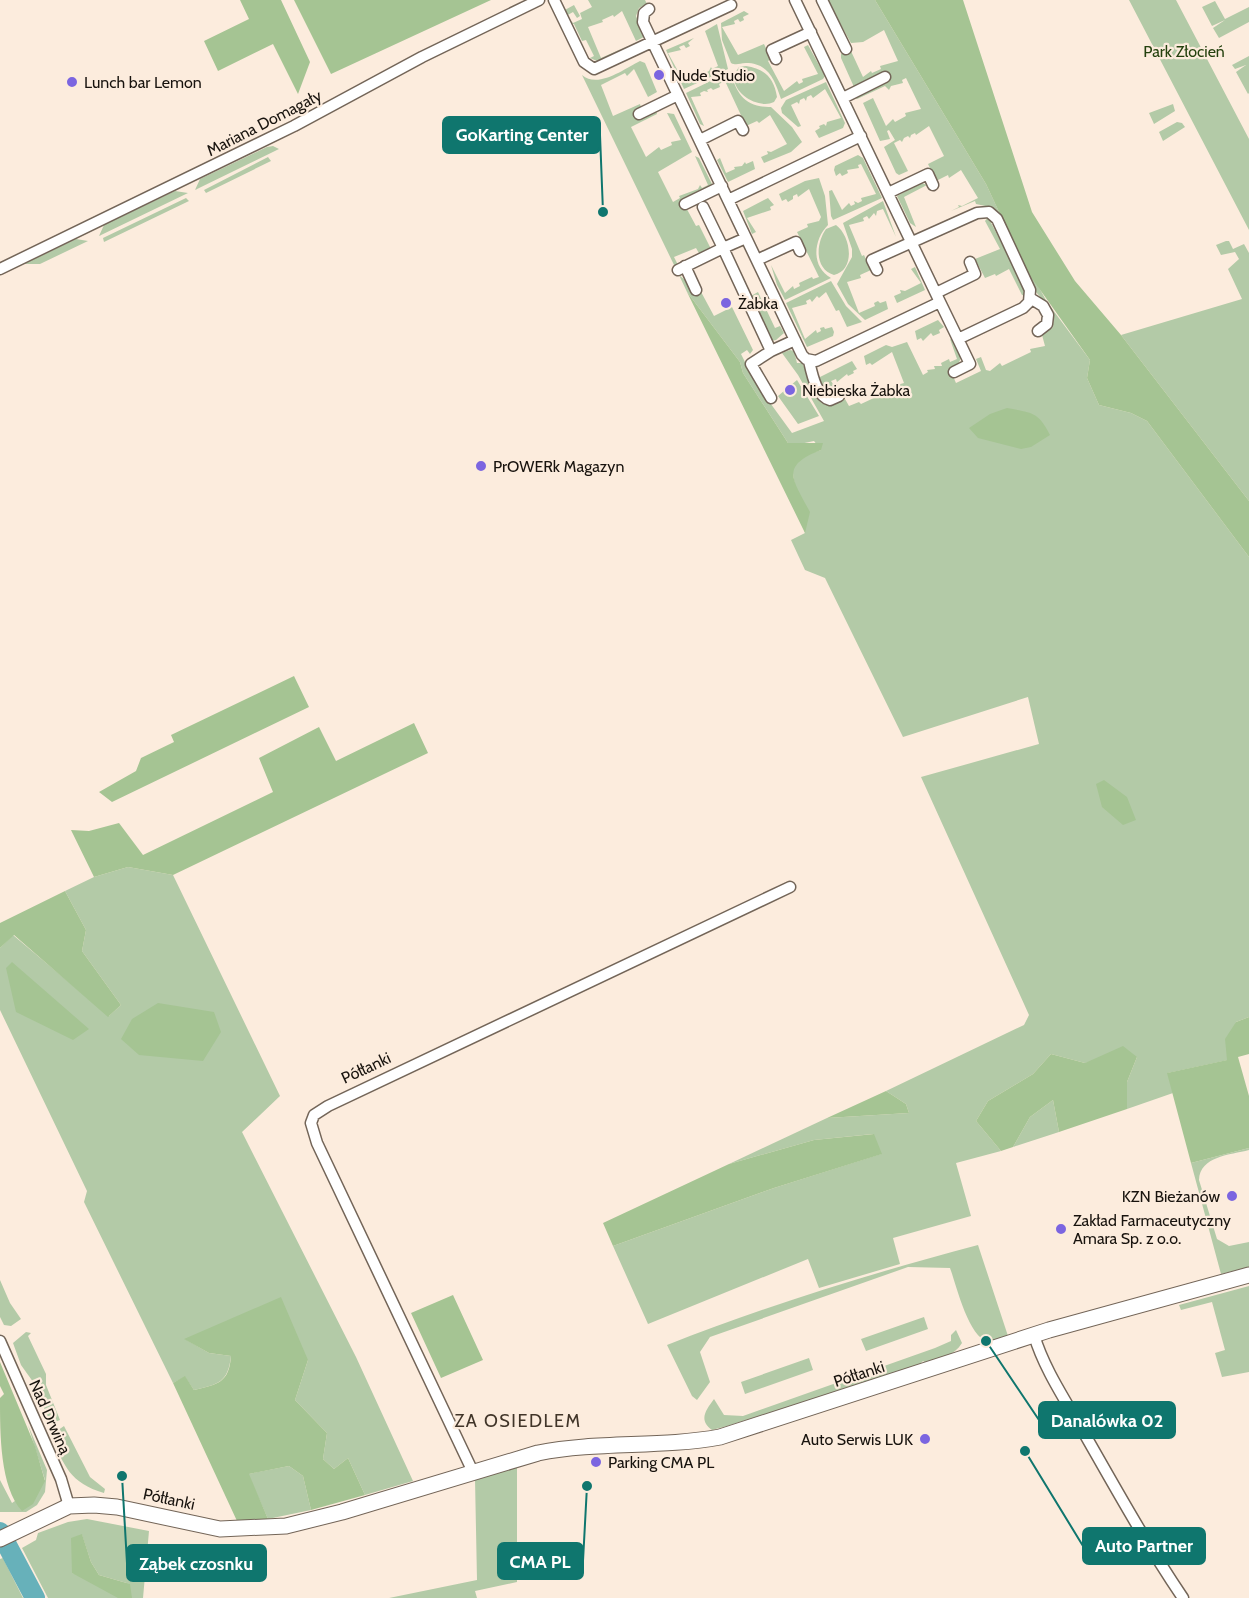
<svg xmlns="http://www.w3.org/2000/svg" width="1249" height="1598" viewBox="0 0 1249 1598" font-family="Cabin,sans-serif">
<rect width="100%" height="100%" fill="#fcecdd"/>
<path fill="#b3caa7" fill-rule="evenodd" d="M588 0H645L647 4 639 8 636 16 644 37 636 41 622 11 614 17 613 15 602 20 603 22 588 27 601 58 628 46 597 61 590 58 594 56 586 40 582 41 574 24 569 23 563 11 574 5 580 16 577 18 573 12 566 16 573 23 582 19 580 13 592 7Z
M827 0H875L986 184 1009 233 1047 302 1090 360 1087 378 1099 405 1131 413 1147 421 1249 557V1017L1236 1022 1228 1060 1168 1073 1173 1093 1127 1109V1082L1137 1057 1085 1063 1051 1054 1033 1074 988 1101 976 1121 1001 1151 956 1163 971 1216 893 1238 900 1264 819 1288 808 1259 648 1324 613 1246 774 1188 881 1154 873 1134 814 1140 729 1164 827 1118 909 1113 906 1104 886 1091 1024 1025 1029 1015 921 777 1039 744 1028 697 903 737 825 578 805 570 791 540 805 533C803 522 791 474 793 467 797 456 811 453 821 450L814 441 795 445 788 443 743 373 740 362 687 292 679 275 685 280 692 294 700 290 714 316 732 307 753 350 750 354 747 350 741 354 755 382 792 433 824 421 798 375 782 353 790 350 794 351 797 363H802L822 403 830 406 845 399 849 406 859 402 861 404 891 390 890 387 904 383 892 352 872 365 870 363 866 365 864 356 886 345 892 347 907 342 923 375 928 372 927 370 935 369 934 366H942L941 363 949 359 950 362 957 359 950 339 955 341 961 357C958 369 949 369 956 383L981 371 976 359 981 357 986 370 990 371 1000 363 1002 366 1031 352 1030 349 1045 346 1042 335 1053 327 1054 312 1035 291 990 207 976 204 975 201 951 211 959 207 958 205 962 206 978 198 961 170 949 178 948 175 936 181 928 164 944 156 929 126 916 135 915 133 911 135 910 138 908 136 904 138 902 142 900 140 894 143 908 171 899 175 896 173 884 147 895 140 889 130 887 131 890 139 880 141 863 103 873 98 886 126 893 119 895 122 906 116 905 113 921 109 906 78 902 80 903 83 891 86 889 90 885 86 857 99 854 97V87L841 58V54L850 49 863 77 871 71 872 73 881 69 880 66 898 61 884 30 863 42 851 43Z
M1129 0H1176L1249 139V230Z
M1215 1 1225 19 1249 7V22L1219 38 1213 28 1225 20 1212 26 1202 7Z
M744 11 749 14 743 17 744 20 740 22 738 19 734 21 735 24 722 27 738 55 764 44 771 59 768 61 784 91 797 81 799 84 803 82 802 79 818 74 804 47 808 45 825 76 823 79 781 99C775 81 769 63 746 63 739 63 737 66 731 63L722 40 721 23Z
M717 24 728 69 684 89 666 50 694 38 688 43 690 46 686 48 684 45 679 47 681 50 668 53 684 82 697 73 698 76 702 74 704 70 705 73 709 71 711 67 712 69 718 66 705 31Z
M1249 56V93L1248 94 1236 72 1246 65 1235 69 1232 65Z
M640 61 645 63 657 92 648 97 634 69 627 76 625 73 601 85 613 116 640 104 641 107 656 111 657 114 631 127 646 157 659 147 661 150 672 145 671 142 681 140 667 113 674 114 692 152 658 172 673 202 680 198 679 196 698 189 700 185 702 188 708 185 695 156 699 158 712 184 682 200 696 226 699 225 711 249 700 255 696 248 674 257 678 265 675 267 582 75C598 89 624 69 640 61Z
M746 66C765 69 774 78 777 97L774 102C756 111 722 87 739 67Z
M731 71C735 93 746 108 771 107L792 127 802 142 791 152 764 163 761 157 768 154 767 151 771 152 787 144 770 115 759 123 757 121 746 126 725 81 719 84 720 87 713 90 711 88 707 90 708 92 704 91 700 93 701 96 691 97 704 126 700 124 686 93Z
M826 82 845 123 843 128 819 138 815 131 820 128 819 126 824 124 826 126 827 122 841 118 825 89 813 98 811 95 807 97 806 101 804 98 800 100 799 104 797 102 791 105 801 126 798 127 782 113 781 108 786 100Z
M1173 104 1175 111 1154 124 1149 113Z
M1177 122 1182 123 1185 127 1163 141 1159 132Z
M273 146 279 149 195 190 200 179 267 147Z
M858 155 863 158 882 198 833 220 831 216 829 191 832 190 842 210 849 203 851 206 855 204 854 201 858 203 862 201 861 198 876 194 861 164 858 165 859 168 847 170 848 173 842 176 840 173 836 176 834 170 835 166Z
M268 157 271 161 206 193 204 190Z
M720 158 726 173 735 169 734 167 742 166 745 162 746 164 753 161 755 169 728 182 717 160Z
M819 178 825 196 828 225C813 240 811 267 831 278L785 300 777 285 771 265 785 293 793 286 794 289 800 286 799 283 812 277 813 279 819 277 797 232 808 227 807 224 819 221 821 217 809 189 798 197 797 194 793 196V199L788 202 786 199 782 201 779 194 805 181Z
M922 183 927 185 904 197 916 227 910 223 897 196Z
M175 191 188 193 99 236 104 225Z
M186 198 189 201 104 242 103 238Z
M768 198 774 205 770 207 771 210 747 218 756 232 752 234 743 211Z
M883 201 896 237 883 209 877 211 876 216 874 213 869 219 867 216 863 218 864 221 849 225 862 256 864 255 871 270 860 275 861 278 847 282 859 313 875 306 874 303 878 301 880 303 886 301 888 309 865 320 848 304 837 284 852 257V249L843 223Z
M988 217 1025 288 1026 296 1022 295 1009 269 996 276 995 274 985 278 975 259 1000 249 985 221Z
M836 225C851 236 856 270 834 275 814 269 816 243 826 229Z
M76 239 88 241 40 264H24Z
M1226 241H1229L1233 249 1244 244 1249 253V501L1121 335 1242 299 1228 269 1239 259 1235 252 1221 255 1216 245Z
M915 267 925 290 897 303 894 296 901 293 900 290 905 291 921 283 911 269Z
M831 281 846 306 862 322 847 327 839 310 836 311 826 292 819 298 817 296 812 302 810 299 806 301 807 304 792 308 805 339 816 330 817 333 821 331 820 328 824 327 825 329 832 327 834 332 833 336 807 347 786 303Z
M758 292 775 328 780 326 784 333 776 340 771 341 751 296Z
M938 320 944 327 939 330 940 333 933 336 931 333 923 341 921 338 917 340 915 331Z
M852 361 857 369 853 371 854 373 848 376 847 374 837 382 836 379 831 381 838 391 828 393 818 378Z
M797 380 819 416 798 424 778 396Z
M128 867 173 875 280 1096 242 1132 356 1357 413 1481 365 1495 348 1458 334 1469 323 1459 327 1433 295 1400 308 1360 185 1339 209 1353 231 1356C228 1383 218 1384 194 1390L185 1377 173 1383 84 1202 87 1191 0 1010V948L13 935 109 1016 121 1005 82 951 86 930 65 891 94 877Z
M1053 1100 1059 1132 1013 1147 1030 1117Z
M1249 1148V1150C1230 1155 1200 1156 1199 1180L1217 1239 1229 1246 1249 1242V1267L1221 1274 1191 1163Z
M978 1245 1008 1336 988 1342C968 1336 957 1287 950 1268L908 1267 710 1337 700 1352 710 1382 697 1400 692 1396 667 1345C769 1305 872 1273 978 1245Z
M0 1280 10 1303 21 1319 11 1326 4 1325 0 1317Z
M1249 1286V1372L1222 1377 1215 1353 1225 1350 1212 1302 1181 1310 1179 1305Z
M924 1317 928 1329 866 1351 861 1339Z
M956 1330 962 1343C954 1356 940 1359 926 1363L923 1361 919 1365 727 1426 712 1430C698 1420 706 1410 714 1399L724 1415 743 1416 935 1348 951 1341V1335Z
M26 1332 31 1333 28 1336 46 1374V1385L60 1420 50 1424 36 1386 21 1365 13 1343Z
M809 1358 813 1370 745 1394 741 1382Z
M28 1425 47 1470 45 1492 37 1505 26 1512H0V1480L12 1503 45 1480Z
M64 1426 90 1477 105 1489 104 1493C70 1483 64 1466 51 1435Z
M289 1466 303 1476 311 1510 268 1519 248 1474Z
M517 1467V1582L475 1591 477 1598H389L477 1580 475 1479Z
M87 1519 149 1531 143 1598H48L22 1548 36 1540 38 1533 68 1522ZM82 1535 91 1562 99 1575 130 1584 72 1573Z
M3 1558 23 1598H0V1559Z"/>
<path fill="#a5c493" d="M240 0H281L310 62 298 94 273 44 218 71 204 41 249 19Z
M294 0H491L331 74Z
M875 0H963L1032 212 1075 281 1121 335 1249 501V557L1147 421 1131 413 1099 405 1087 378 1090 360 1026 270 986 184Z
M687 292 740 362 743 373 788 443H823L821 450C779 466 793 480 810 512L805 533Z
M1007 408C1032 413 1038 411 1050 435L1031 447 1021 449 978 438 969 428 990 414Z
M294 676 309 707 112 802 99 792 136 771 141 758 174 742 171 735Z
M414 723 428 753 173 875 128 867 94 877 71 830 89 831 119 823 143 855 273 792 259 758 319 727 336 761Z
M1104 780 1127 797 1136 820 1123 825 1102 807 1096 784Z
M65 891 86 930 82 951 121 1005 108 1017 14 935 0 948V923Z
M12 962 89 1029 73 1040 16 1012 6 968Z
M158 1003 214 1012 221 1032 203 1061 139 1055 121 1039 132 1019Z
M1249 1017V1054L1238 1057 1249 1096V1148L1191 1163 1167 1073 1227 1060 1225 1039 1236 1022Z
M1123 1046 1137 1057 1127 1082V1109L1059 1132 1053 1100 1030 1117 1013 1147 1001 1151 976 1121 988 1101 1033 1074 1051 1054 1085 1063Z
M886 1091 906 1104 909 1113 827 1118Z
M874 1134 882 1154 774 1188 613 1246 603 1223 729 1164 814 1140Z
M453 1295 483 1360 441 1378 411 1313Z
M281 1297 308 1360 295 1400 327 1433 323 1459 334 1469 348 1458 365 1495 311 1510 303 1476 289 1466 249 1474 268 1519 237 1521 173 1383 185 1376 194 1390C218 1384 229 1383 231 1356L209 1353 184 1339Z
M0 1362 35 1446 45 1481 33 1504 22 1511C0 1487 0 1434 0 1398L4 1394 0 1386Z
M82 1534 91 1562 99 1575 130 1584 132 1598H118L72 1573 71 1538Z"/>
<g fill="none" stroke-linecap="round" stroke-linejoin="round">
<path stroke="#67b1ba" stroke-width="20" d="M0 1532 35 1598"/>
<g stroke="#736558" stroke-width="13">
<path id="street" d="M554 0 584 62 594 69 731 5
M822 0 846 49
M649 9 644 13 643 22 653 43 802 355 806 359 816 361 940 302 795 0
M776 59 772 50 811 32
M843 98 885 77
M639 114 678 95
M700 140 738 121 743 130
M888 193 928 174 933 185
M728 200 861 136
M685 204 722 186
M746 238 723 248 771 351 795 340
M757 260 796 242 800 251
M685 266 696 290
M0 269 294 126 422 57 539 0
M678 270 723 248 703 207
M877 270 872 260 977 213 989 212 997 219 1030 290 1029 302 1023 308 958 339 940 302
M936 293 975 274 970 262
M1030 298 1043 306 1048 315 1047 324 1038 331
M771 351 751 364 771 398
M809 361C812 374 816 396 830 400L839 396
M954 372 970 364 958 339
M1034 1335C1044 1369 1066 1401 1084 1433 1116 1489 1147 1545 1183 1598
M0 1341 61 1479 69 1506
M473 1472 317 1143 311 1123 314 1115 328 1106 790 887"/>
</g>
<g stroke="#736558" stroke-width="17">
<path id="secondary" d="M0 1539 69 1506 94 1505 117 1507 220 1529 286 1526 342 1512 538 1453C598 1441 660 1448 720 1437L1049 1330 1249 1275"/>
</g>
<use href="#street" stroke="#fff" stroke-width="10"/>
<use href="#secondary" stroke="#fff" stroke-width="15"/>
</g>
<g fill="#7b65e0" stroke="#fcecdd" stroke-width="2">
<circle cx="659" cy="75" r="6"/>
<circle cx="72" cy="82" r="6"/>
<circle cx="726" cy="303" r="6"/>
<circle cx="790" cy="390" r="6"/>
<circle cx="481" cy="466" r="6"/>
<circle cx="1232" cy="1196" r="6"/>
<circle cx="1061" cy="1229" r="6"/>
<circle cx="925" cy="1439" r="6"/>
<circle cx="596" cy="1462" r="6"/>
</g>
<g text-anchor="middle" dominant-baseline="central" stroke-width="4.5" stroke-linejoin="round" paint-order="stroke">
<g font-size="16" fill="#24410e" stroke="#fcecdd">
<text x="1184" y="51">Park Złocień</text>
</g>
<g font-size="16" fill="#18130e" stroke="#fcecdd" text-anchor="start">
<text x="671" y="75">Nude Studio</text>
<text x="84" y="82">Lunch bar Lemon</text>
<text x="738" y="303">Żabka</text>
<text x="802" y="390">Niebieska Żabka</text>
<text x="493" y="466">PrOWERk Magazyn</text>
<text x="1220" y="1196" text-anchor="end">KZN Bieżanów</text>
<text x="1073" y="1220">Zakład Farmaceutyczny<tspan x="1073" dy="18">Amara Sp. z o.o.</tspan></text>
<text x="913" y="1439" text-anchor="end">Auto Serwis LUK</text>
<text x="608" y="1462">Parking CMA PL</text>
</g>
<g font-size="16" fill="#18130e" stroke="#fcecdd">
<text transform="translate(264 123) rotate(-27)">Mariana Domagały</text>
<text transform="translate(366 1068) rotate(-25)">Półłanki</text>
<text transform="translate(859 1374) rotate(-18)">Półłanki</text>
<text transform="translate(50 1417) rotate(66)">Nad Drwiną</text>
<text transform="translate(169 1499) rotate(12)">Półłanki</text>
</g>
<g font-size="18" letter-spacing="1.5" fill="#413529" stroke="#fcecdd">
<text x="518" y="1421">ZA OSIEDLEM</text>
</g>
</g>
<path fill="none" stroke="#0f766e" stroke-width="2" d="M603 212L600 135M986 1341L1039 1420M1025 1451L1083 1546M587 1486L583 1561M122 1476L127 1563"/>
<g fill="#0f766e" stroke="#fcecdd" stroke-width="2">
<circle cx="603" cy="212" r="6"/>
<circle cx="986" cy="1341" r="6"/>
<circle cx="1025" cy="1451" r="6"/>
<circle cx="587" cy="1486" r="6"/>
<circle cx="122" cy="1476" r="6"/>
</g>
<g fill="#0f766e" stroke="#0f766e" stroke-width="2">
<rect x="443" y="117" width="157" height="36" rx="6"/>
<rect x="1039" y="1402" width="136" height="36" rx="6"/>
<rect x="1083" y="1528" width="122" height="36" rx="6"/>
<rect x="498" y="1543" width="85" height="36" rx="6"/>
<rect x="127" y="1545" width="139" height="36" rx="6"/>
</g>
<g font-size="18" text-anchor="middle" font-weight="bold" fill="#fff">
<text x="522" y="141">GoKarting Center</text>
<text x="1107" y="1427">Danalówka 02</text>
<text x="1144" y="1552">Auto Partner</text>
<text x="540" y="1568">CMA PL</text>
<text x="196" y="1570">Ząbek czosnku</text>
</g>
</svg>
